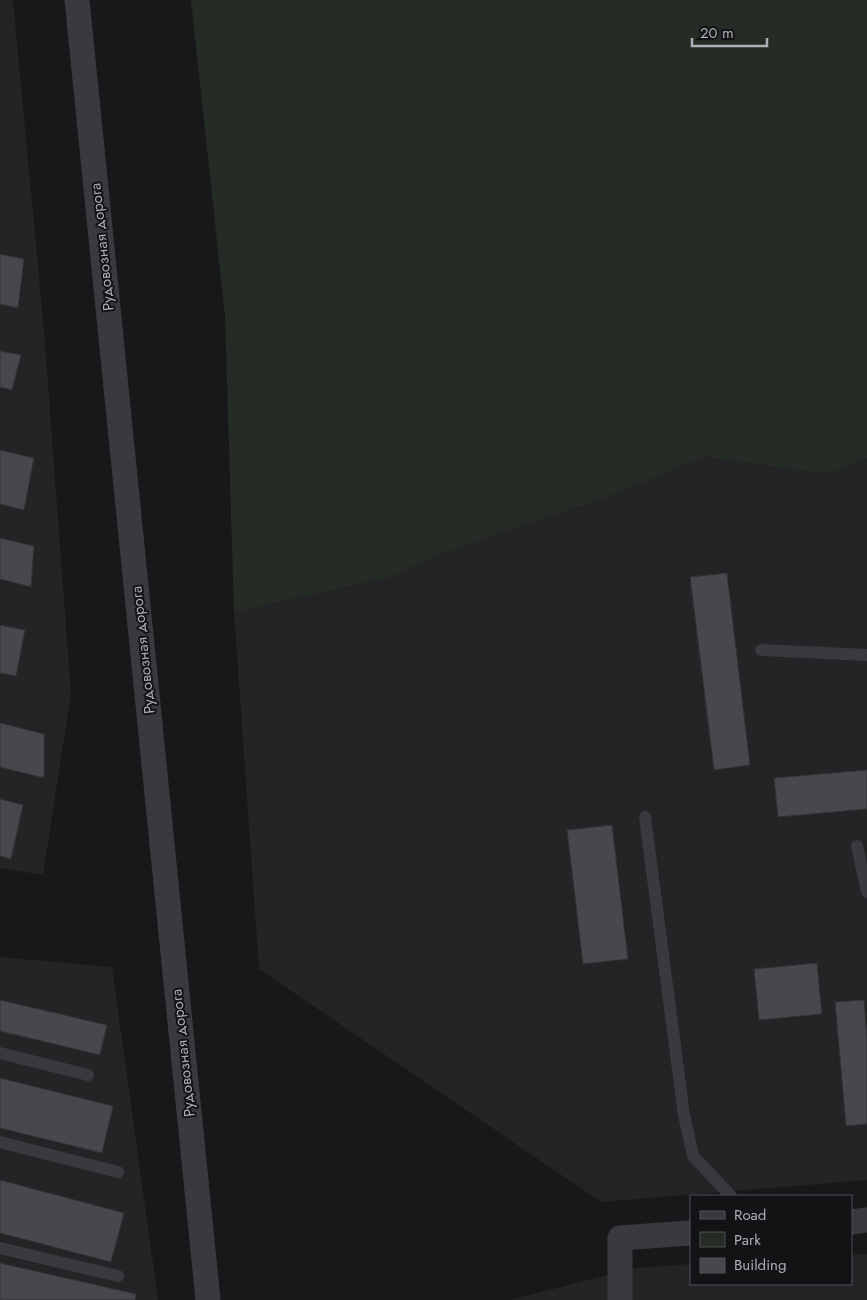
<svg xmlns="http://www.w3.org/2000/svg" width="867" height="1300" viewBox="0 0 867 1300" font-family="Jost,sans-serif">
<rect width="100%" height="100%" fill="#18181a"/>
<path fill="#242427" d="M0 0H13L44 330 71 694 43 875 0 868Z
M704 457 826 474 867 459V1180L601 1202 259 969 234 612 388 578 452 550 608 497Z
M0 957 112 967 158 1300H0Z
M867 1254V1300H510L635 1268 691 1264V1284H851V1255Z"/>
<path fill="#242c25" d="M191 0H867V459L826 474 704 457 608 497 452 550 388 578 234 612 225 316Z"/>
<path fill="#47484c" stroke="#323235" d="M0 254 24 259 18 308 0 304Z
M0 351 21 355 12 390 0 387Z
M0 450 34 458 24 510 0 504Z
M0 538 34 546 31 587 0 579Z
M727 573 750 765 714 770 690 577Z
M0 625 25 630 16 676 0 673Z
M0 723 44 734V778L0 767Z
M867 770V809L778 817 774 778Z
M0 799 23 805 11 859 0 856Z
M612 825 628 959 583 964 567 830Z
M817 963 822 1014 759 1020 754 969Z
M0 1000 107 1025 100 1055 0 1031Z
M864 1000 867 1038V1124L846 1126 835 1002Z
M0 1078 113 1106 102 1153 0 1128Z
M0 1180 124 1213 111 1262 0 1233Z
M0 1263 136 1294 135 1300H0Z"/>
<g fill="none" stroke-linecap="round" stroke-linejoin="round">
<path stroke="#393a3e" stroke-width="12" d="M761 650 867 655
M645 817 684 1115 693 1156 731 1196
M857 846 867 892
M0 1053 88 1075
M0 1142 118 1172
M0 1248 118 1276"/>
<path stroke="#393a3e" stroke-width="25" d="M77 0 208 1300
M851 1222 867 1220
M620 1300V1238L691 1233"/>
</g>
<g text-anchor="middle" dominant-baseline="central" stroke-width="4" stroke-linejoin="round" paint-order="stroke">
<g font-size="15" fill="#acafb8" stroke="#131315">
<text transform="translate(102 247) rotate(-96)">Рудовозная дорога</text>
<text transform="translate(143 650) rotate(-96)">Рудовозная дорога</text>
<text transform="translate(183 1053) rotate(-96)">Рудовозная дорога</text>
</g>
</g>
<rect x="690" y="1195" width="162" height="90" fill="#131315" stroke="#505156"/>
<rect x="700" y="1211" width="25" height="8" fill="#393a3e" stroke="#505156"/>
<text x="734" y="1220" font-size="15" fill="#acafb8">Road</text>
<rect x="700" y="1232" width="25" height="15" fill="#242c25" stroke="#505156"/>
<text x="734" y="1245" font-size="15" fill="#acafb8">Park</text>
<rect x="700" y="1258" width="25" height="15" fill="#47484c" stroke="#505156"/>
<text x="734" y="1270" font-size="15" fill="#acafb8">Building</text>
<path d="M692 38v8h75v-8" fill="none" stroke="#acafb8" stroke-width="2.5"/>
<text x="700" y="38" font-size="15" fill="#acafb8" stroke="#131315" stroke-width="4" paint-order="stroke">20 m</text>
</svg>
